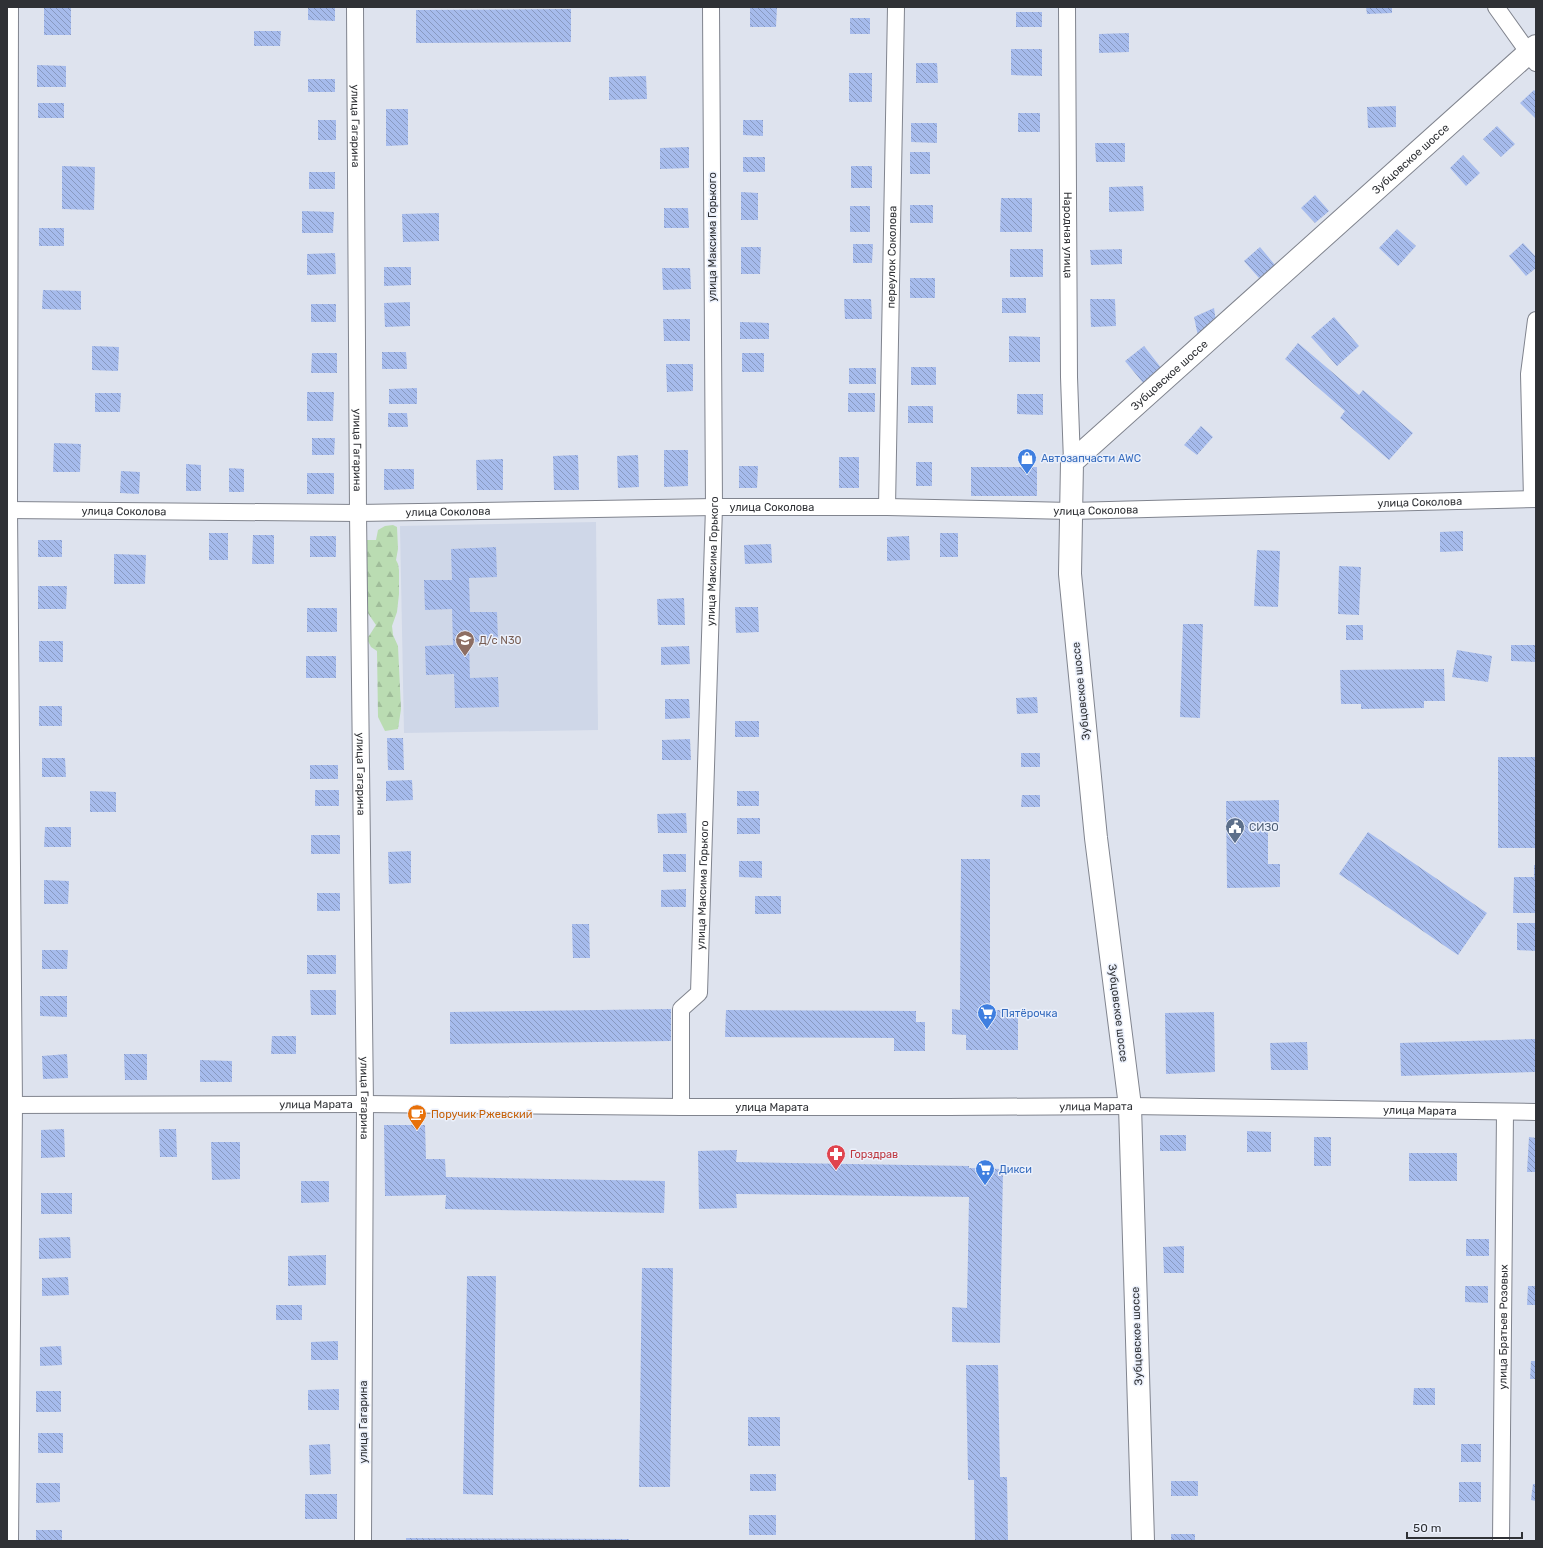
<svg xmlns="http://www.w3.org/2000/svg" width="1543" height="1548" viewBox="0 0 1543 1548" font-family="Rubik,sans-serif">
<defs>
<pattern id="forest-firs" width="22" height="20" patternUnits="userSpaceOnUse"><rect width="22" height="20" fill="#badcb2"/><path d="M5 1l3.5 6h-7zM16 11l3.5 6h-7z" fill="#a0bd9a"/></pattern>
<pattern id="building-back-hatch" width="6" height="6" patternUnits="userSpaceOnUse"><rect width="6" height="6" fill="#a6bbec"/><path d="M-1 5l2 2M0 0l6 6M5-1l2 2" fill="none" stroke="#8899c0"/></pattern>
</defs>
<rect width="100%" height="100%" fill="#dee3ee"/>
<path fill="#cfd7e8" d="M596 522 598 730 404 733 400 526Z"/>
<path fill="url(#forest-firs)" d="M393 525 397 527 398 549 396 560 398 564 399 570V594L397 612 392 626 393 635 398 646 401 709 398 729 385 731 378 717 377 651 371 647 367 639 376 625 365 609 366 540H376L378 530 385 526Z"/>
<path fill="url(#building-back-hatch)" d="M44 7H71V35H44Z
M308 7H335V21L308 20Z
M750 7H777L776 27H750Z
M1366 7H1392V13L1367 14Z
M571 9V42L416 43V10Z
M1016 12H1042V27H1016Z
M850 18H870V34H850Z
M254 31H281L280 46H254Z
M1129 33V52L1099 53V34Z
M1011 49H1042V76L1011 75Z
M916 63H937L938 83H916Z
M37 65 66 66V87H37Z
M849 73H872V102H849Z
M646 76 647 99 609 100V77Z
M308 79H335V92H308Z
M1534 90 1536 92V119L1520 103Z
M38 103H64V118H38Z
M1396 106V127L1368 128 1367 107Z
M386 109H408V145L386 146Z
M1018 113H1040V132H1018Z
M318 120H336V140H318Z
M743 120H763V136L743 135Z
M911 123H937V143L911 142Z
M1497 126 1515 144 1501 157 1483 139Z
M1095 143H1125V162H1096Z
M689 147V168L660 169V148Z
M910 152H930V174H910Z
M1463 155 1480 173 1466 186 1450 168Z
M743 157H765V172H743Z
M62 166 95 167 94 210 62 209Z
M851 166H872V188H851Z
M309 172H335V189H309Z
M1143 186 1144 211 1109 212V187Z
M741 192 758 193V220H741Z
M1315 195 1329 211 1315 223 1301 208Z
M1001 198H1032V232H1000Z
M910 205H933V223H910Z
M850 206H870V232H850Z
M664 208H688L689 228H664Z
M302 211 334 212 333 233H302Z
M439 213V241L403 242 402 214Z
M39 228H64V246H39Z
M1397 229 1416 246 1398 266 1379 248Z
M1523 243 1536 257V268L1526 276 1509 256Z
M853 244H873L872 263H853Z
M741 247H761L760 274H741Z
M1260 247 1275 265 1259 278 1244 261Z
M1010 249H1043V277H1010Z
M1122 249V264L1091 265 1090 250Z
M335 253 336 274 307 275V254Z
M384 267H411V285L384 286Z
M662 268H690L691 289 663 290Z
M910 278H935V298H910Z
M43 290 81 291V310L42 309Z
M1002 298H1026V313H1002Z
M844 299H871L872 319H845Z
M1090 299H1115L1116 326 1091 327Z
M410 302V326L385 327 384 303Z
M311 304H336V322H311Z
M1214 308 1216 322 1198 336 1194 317Z
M1334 317 1359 346 1337 366 1311 337Z
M663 319H690V341H664Z
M740 322 769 323V339H740Z
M1009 336 1040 337V362H1009Z
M1298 343 1359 395 1363 390 1413 433 1389 460 1340 418 1345 411 1285 359Z
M92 346 119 347 118 371 92 370Z
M1144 346 1162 369 1144 384 1125 361Z
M382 352H406L407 369H382Z
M312 353H337V373H311Z
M742 353H764V372H742Z
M666 364H693V391L667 392Z
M911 367H936V385H911Z
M849 368H876V384H849Z
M417 388V404H389V389Z
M307 392H334L333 421H307Z
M95 393H121L120 412H95Z
M848 393H875V412H848Z
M1017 394H1043V415L1017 414Z
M908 406H933V423H908Z
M388 413H407L408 427H388Z
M1201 426 1213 437 1197 455 1184 445Z
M312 438H335L334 455H312Z
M54 443 81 444 80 472H53Z
M664 450H688V486L664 487Z
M578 455 579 490H554L553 456Z
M638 455 639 487 618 488 617 456Z
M839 457H859V488H839Z
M503 459V490H477L476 460Z
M916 462H932V486H916Z
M186 464 201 465V491H186Z
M739 466H758L757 488H739Z
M971 467H1037V496H971Z
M229 468 244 469V492H229Z
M384 469H414V489L384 490Z
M121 471 140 472 139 494 120 493Z
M307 473H334V494H307Z
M1463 531V551L1440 552V532Z
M209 533H228V560H209Z
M940 533H958V557H940Z
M253 535H274V564H252Z
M310 536H336V557H310Z
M909 536 910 560 887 561V537Z
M38 540H62V557H38Z
M771 544 772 563 745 564 744 545Z
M496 547 497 577 469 578 470 612H497L498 641 469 642 470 678 498 677 499 707 455 708 454 674 426 675 425 646 453 645 452 609 425 610 424 580H452L451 549Z
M1257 550 1280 551 1278 607 1254 606Z
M114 554 146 555 145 584H114Z
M1339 566 1361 567 1359 615 1338 614Z
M38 586H67L66 609H38Z
M684 598 685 625H658L657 599Z
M735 607H758L759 632 736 633Z
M307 608H337V632H307Z
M1183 624H1203L1200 718 1180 717Z
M1346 625H1363V640H1346Z
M39 641H63V662H39Z
M1511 645H1536V662L1511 661Z
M689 646 690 664 661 665V647Z
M1457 650 1492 656 1488 682 1452 677Z
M306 656H336V678H306Z
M1444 669 1445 701H1424V708L1361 709V704H1341L1340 670Z
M1037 697 1038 713 1017 714 1016 698Z
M665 699H689L690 718 665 719Z
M39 706H62V726H39Z
M735 721H759V737H735Z
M387 738H403L404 770H388Z
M690 739 691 760H662V740Z
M1021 753H1040V767H1021Z
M1498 757H1536V848H1498Z
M42 758H65L66 777H42Z
M310 765H338V779H310Z
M412 780 413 800 386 801V781Z
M315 790H339V806H315Z
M90 791 116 792V812H90Z
M737 791H759V806H737Z
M1022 795H1040V807H1021Z
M1279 800V822H1268V864H1280V887L1227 888 1226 801Z
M686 813 687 833H658L657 814Z
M737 818H760V834H737Z
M45 827H71V847H44Z
M1368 832 1487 913 1458 955 1339 874Z
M311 835H340V854H311Z
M411 851V883L389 884 388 852Z
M663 854H686V872H663Z
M961 859H990V1010H1018V1050H966V1035L952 1034V1009L960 1010Z
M739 861H762V878L739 877Z
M1534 865H1536V913H1513L1514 877H1534Z
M44 880 69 881 68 904H44Z
M686 889V907H661V890Z
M317 893H340V911H317Z
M755 896H781V914H755Z
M1517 923H1536V951L1517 950Z
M572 924H589L590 958H573Z
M42 950H68L67 969H42Z
M307 955H336V974H307Z
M310 990H336V1015H311Z
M40 996H67V1017L40 1016Z
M671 1009V1041L450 1044V1012Z
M726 1010 916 1011V1022H925V1051H894V1038L725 1037Z
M1214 1012 1215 1072 1166 1074 1165 1013Z
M272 1036H296V1054H271Z
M1536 1039V1072L1401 1076 1400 1043Z
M1307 1042 1308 1070H1271L1270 1043Z
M67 1054 68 1078 43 1079 42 1056Z
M124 1054H147V1080H125Z
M200 1060 232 1061V1082H200Z
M384 1125H425L426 1159H445L446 1177 665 1181 664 1213 445 1209 446 1195 385 1196Z
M64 1129 65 1157 41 1158V1130Z
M159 1129H176L177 1157H160Z
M1247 1131 1271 1132V1152H1247Z
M1160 1135H1186V1151H1160Z
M1314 1137H1331V1166H1314Z
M1529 1137 1536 1138V1172H1527Z
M211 1142H240V1179L212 1180Z
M737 1150 736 1162 969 1166V1168L1003 1169 1000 1343 952 1342V1307L967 1308 969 1197 736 1194 737 1208 699 1209 698 1151Z
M1409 1153H1457V1181H1409Z
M301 1181H329V1202L301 1203Z
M41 1193H72V1214H41Z
M70 1237 71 1258 39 1259V1238Z
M1466 1239H1489V1256H1466Z
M1184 1246V1273H1164L1163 1247Z
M326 1255V1285L288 1286V1256Z
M642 1268H673L670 1487H639Z
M467 1276H496L493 1495 463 1494Z
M68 1277 69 1295 42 1296V1278Z
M1465 1286H1488V1303L1465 1302Z
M1528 1286H1536V1305H1527Z
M276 1305H302V1320H276Z
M338 1341V1360H311V1342Z
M61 1346 62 1365 40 1366V1347Z
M1531 1361H1536V1379H1530Z
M966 1365H998L1000 1477H1007L1008 1541H975L974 1480H968Z
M1414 1388H1435V1405H1413Z
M339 1389V1410H308V1390Z
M36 1391H61V1412H36Z
M748 1417H780V1446H748Z
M38 1433H63V1453H38Z
M330 1444 331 1474 310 1475 309 1445Z
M1461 1444H1481V1462H1461Z
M750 1474H776V1491H750Z
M1171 1481H1198V1496H1171Z
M1459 1482H1481V1502H1459Z
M36 1483H60V1502L36 1503Z
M1533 1484H1536V1501L1531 1500Z
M305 1494H337V1519H305Z
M749 1515H776V1535H749Z
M36 1530H62V1541H36Z
M1171 1534H1195V1541H1171Z
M406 1538 629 1539V1541H406Z"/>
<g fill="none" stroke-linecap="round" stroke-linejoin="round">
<g stroke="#80848e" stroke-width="18">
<g id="street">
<path d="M10 7 9 510 14 1105 10 1541"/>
<path id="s1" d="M355 7 358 513 365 1104 363 1541"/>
<path id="s2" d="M1067 7 1069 377 1072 462"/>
<path d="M1496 7 1536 63"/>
<path d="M1532 499 1529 374 1536 320"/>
<path id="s3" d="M887 507 896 7"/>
<path id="s4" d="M7 510 358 513 714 507H887L1071 511 1536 499"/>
<path id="s5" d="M7 1105 365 1104 681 1107H948L1130 1106 1536 1112"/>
<path id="s6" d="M681 1107V1009L699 993 714 507 711 7"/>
<path id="s7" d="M1501 1541 1505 1112"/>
</g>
</g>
<g stroke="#80848e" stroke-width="24">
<g id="primary">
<path id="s8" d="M1143 1541 1130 1106 1096 838 1070 574 1072 462 1536 46"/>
</g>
</g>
<use href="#street" stroke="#fff" stroke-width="16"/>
<use href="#primary" stroke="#fff" stroke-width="22"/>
</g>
<defs>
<g id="shop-pin" transform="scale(1)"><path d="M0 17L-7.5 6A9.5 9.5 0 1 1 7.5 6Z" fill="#3f7fe0" stroke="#ebf0fb"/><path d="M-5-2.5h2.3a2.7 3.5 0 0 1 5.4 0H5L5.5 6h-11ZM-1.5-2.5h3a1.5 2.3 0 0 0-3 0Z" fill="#fff"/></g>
<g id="school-pin" transform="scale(1)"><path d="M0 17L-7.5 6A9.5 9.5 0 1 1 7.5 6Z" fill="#8d6e63" stroke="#ebf0fb"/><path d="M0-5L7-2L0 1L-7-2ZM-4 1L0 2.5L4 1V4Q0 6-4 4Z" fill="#fff"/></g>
<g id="civic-pin" transform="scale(1)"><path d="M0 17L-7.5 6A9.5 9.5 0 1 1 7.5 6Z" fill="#5c6f8a" stroke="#ebf0fb"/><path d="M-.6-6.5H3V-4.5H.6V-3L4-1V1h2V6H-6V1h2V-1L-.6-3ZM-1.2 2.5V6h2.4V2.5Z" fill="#fff"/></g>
<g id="supermarket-pin" transform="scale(1)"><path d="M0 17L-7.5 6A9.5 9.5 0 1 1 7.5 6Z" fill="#3f7fe0" stroke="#ebf0fb"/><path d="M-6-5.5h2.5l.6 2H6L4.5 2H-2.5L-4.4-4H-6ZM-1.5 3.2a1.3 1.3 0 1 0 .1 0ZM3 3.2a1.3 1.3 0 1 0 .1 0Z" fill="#fff"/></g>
<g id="cafe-pin" transform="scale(1)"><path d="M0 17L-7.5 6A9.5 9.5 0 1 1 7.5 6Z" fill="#e8710a" stroke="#ebf0fb"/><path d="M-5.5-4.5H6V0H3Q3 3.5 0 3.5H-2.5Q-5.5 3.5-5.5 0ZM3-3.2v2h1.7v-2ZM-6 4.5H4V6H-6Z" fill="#fff"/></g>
<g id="pharmacy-pin" transform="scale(1)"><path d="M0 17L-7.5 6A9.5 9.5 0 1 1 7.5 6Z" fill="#e0444e" stroke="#ebf0fb"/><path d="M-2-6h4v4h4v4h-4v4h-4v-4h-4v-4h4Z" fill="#fff"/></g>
</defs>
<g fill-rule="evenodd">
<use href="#shop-pin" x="1027" y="458"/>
<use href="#school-pin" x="465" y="640"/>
<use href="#civic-pin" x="1235" y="827"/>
<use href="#supermarket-pin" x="987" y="1013"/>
<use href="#cafe-pin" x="417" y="1114"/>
<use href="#pharmacy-pin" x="836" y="1154"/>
<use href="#supermarket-pin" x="985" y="1169"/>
</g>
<g text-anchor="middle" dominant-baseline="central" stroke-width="3" stroke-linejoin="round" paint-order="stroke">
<g font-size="11" fill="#2f3135" stroke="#ebf0fb">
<text stroke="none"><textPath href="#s1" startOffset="119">улица Гагарина</textPath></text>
<text stroke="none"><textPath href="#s8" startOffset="1537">Зубцовское шоссе</textPath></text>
<text stroke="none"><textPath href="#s2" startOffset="228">Народная улица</textPath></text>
<text transform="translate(712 237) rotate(-90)">улица Максима Горького</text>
<text stroke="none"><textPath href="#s3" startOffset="250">переулок Соколова</textPath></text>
<text stroke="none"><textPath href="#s8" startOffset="1213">Зубцовское шоссе</textPath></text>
<text stroke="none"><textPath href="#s1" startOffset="443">улица Гагарина</textPath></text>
<text stroke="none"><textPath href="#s4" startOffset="1413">улица Соколова</textPath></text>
<text stroke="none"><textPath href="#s4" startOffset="765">улица Соколова</textPath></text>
<text stroke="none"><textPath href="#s4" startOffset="1089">улица Соколова</textPath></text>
<text stroke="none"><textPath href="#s4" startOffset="117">улица Соколова</textPath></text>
<text stroke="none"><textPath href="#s4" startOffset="441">улица Соколова</textPath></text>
<text stroke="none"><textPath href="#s6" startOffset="554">улица Максима Горького</textPath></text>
<text transform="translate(1081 691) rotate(-96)">Зубцовское шоссе</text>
<text stroke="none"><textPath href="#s1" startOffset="767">улица Гагарина</textPath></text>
<text stroke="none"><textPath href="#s6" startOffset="230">улица Максима Горького</textPath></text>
<text transform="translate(1118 1013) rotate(83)">Зубцовское шоссе</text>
<text stroke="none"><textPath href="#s1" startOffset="1091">улица Гагарина</textPath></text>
<text stroke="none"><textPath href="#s5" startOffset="309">улица Марата</textPath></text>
<text stroke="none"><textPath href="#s5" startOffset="1089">улица Марата</textPath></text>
<text stroke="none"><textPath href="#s5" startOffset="765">улица Марата</textPath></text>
<text stroke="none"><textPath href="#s5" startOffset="1413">улица Марата</textPath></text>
<text stroke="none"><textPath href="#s7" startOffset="214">улица Братьев Розовых</textPath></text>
<text transform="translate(1137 1336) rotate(-92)">Зубцовское шоссе</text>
<text transform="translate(363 1422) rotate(-90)">улица Гагарина</text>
</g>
<g font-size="11" fill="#366cbe" stroke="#ebf0fb" text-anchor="start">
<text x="1041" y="458">Автозапчасти AWC</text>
<text x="1001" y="1013">Пятёрочка</text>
<text x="999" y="1169">Дикси</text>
</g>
<g font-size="11" fill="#785e54" stroke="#ebf0fb" text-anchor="start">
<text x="479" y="640">Д/с N30</text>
</g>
<g font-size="11" fill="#4e5e75" stroke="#ebf0fb" text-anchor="start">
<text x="1249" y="827">СИЗО</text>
</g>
<g font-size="11" fill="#c56008" stroke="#ebf0fb" text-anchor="start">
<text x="431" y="1114">Поручик Ржевский</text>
</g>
<g font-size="11" fill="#be3a42" stroke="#ebf0fb" text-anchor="start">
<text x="850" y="1154">Горздрав</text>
</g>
</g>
<rect width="1543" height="1548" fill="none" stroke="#2f3135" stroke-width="16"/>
<path d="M1407 1532v6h115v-6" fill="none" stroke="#2f3135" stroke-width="2"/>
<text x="1413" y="1532" font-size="12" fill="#2f3135" stroke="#ebf0fb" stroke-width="3" paint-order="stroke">50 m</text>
</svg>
